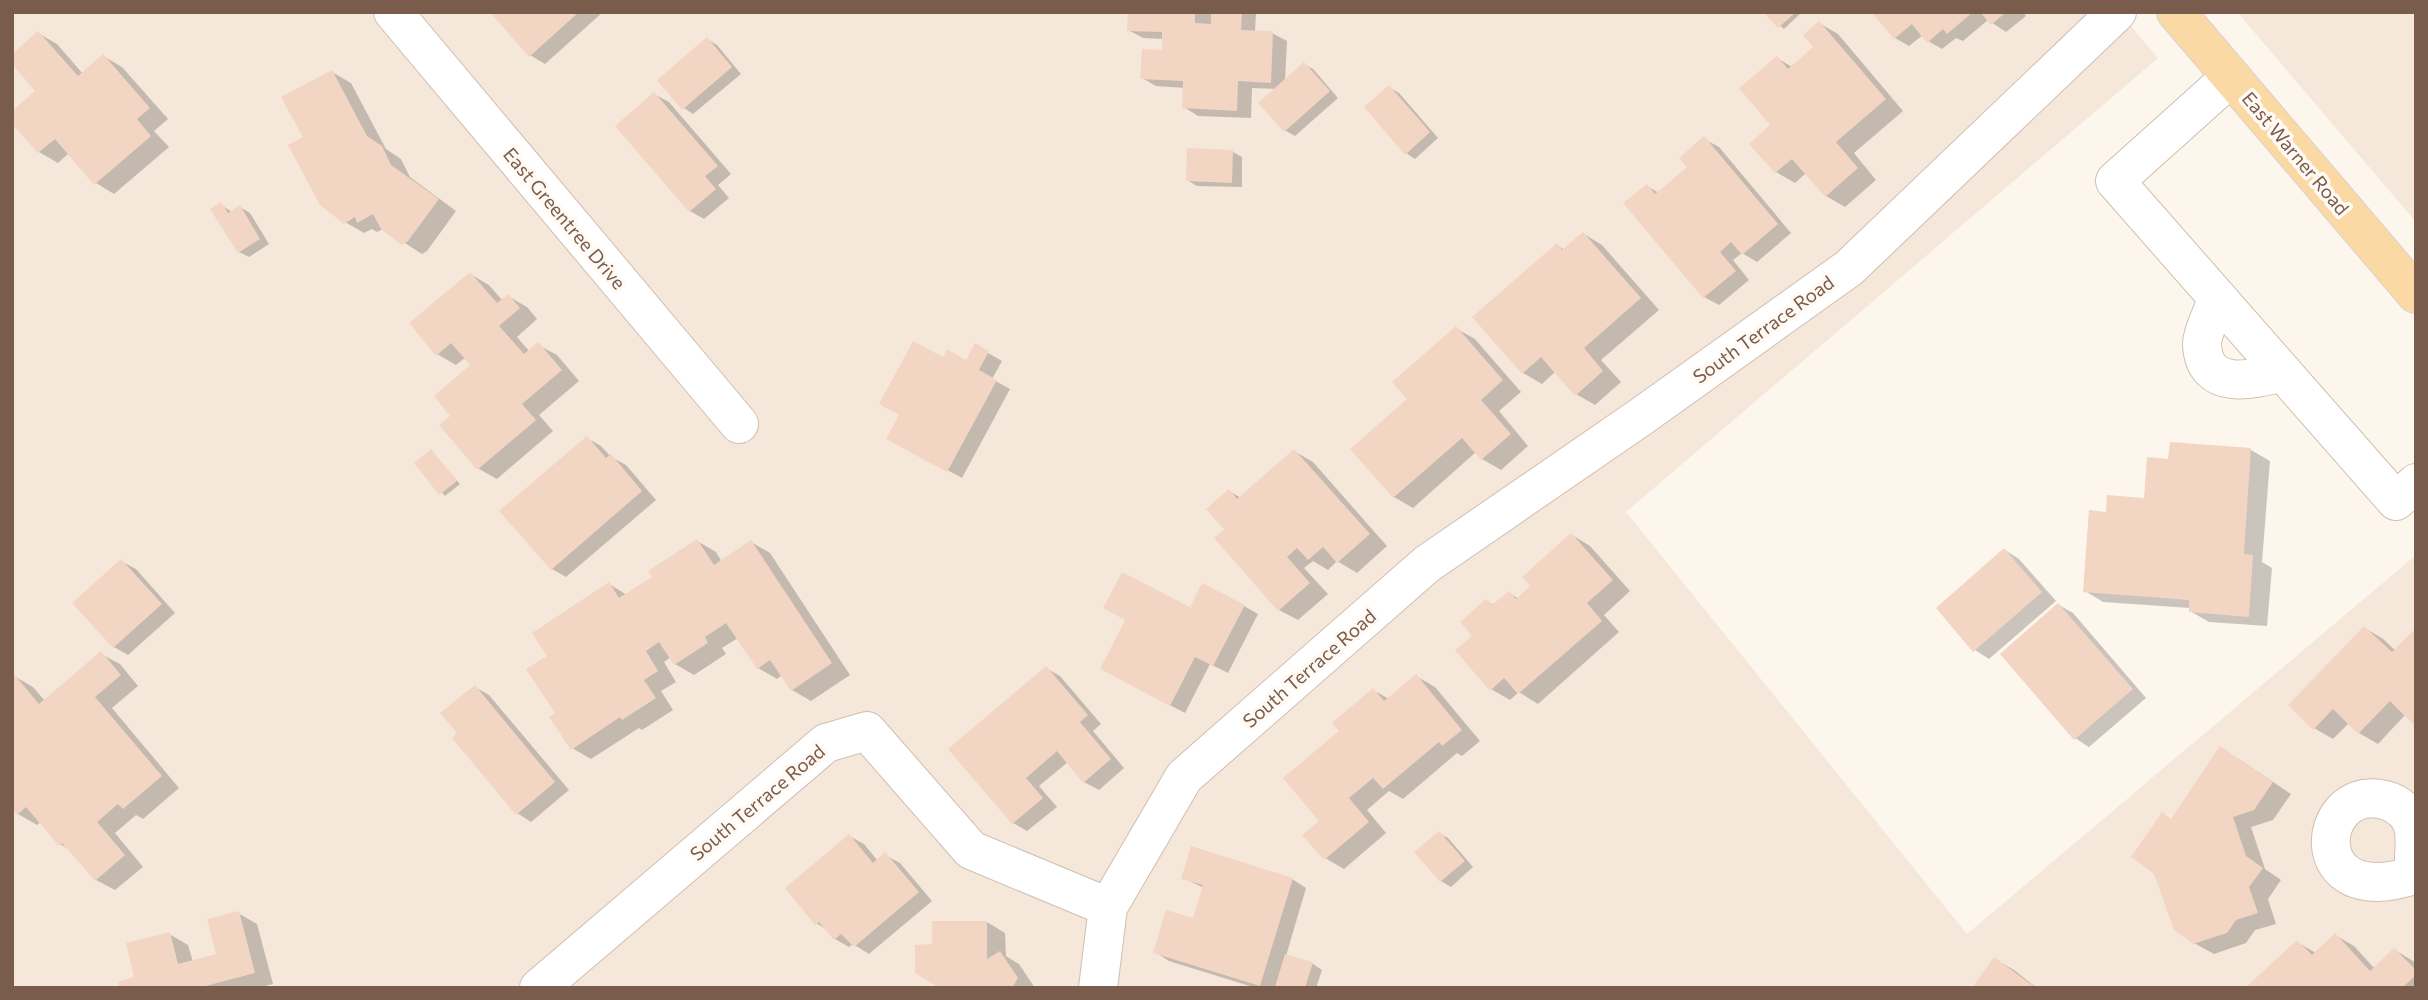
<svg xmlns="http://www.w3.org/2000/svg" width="2428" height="1000" viewBox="0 0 2428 1000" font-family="Commissioner,sans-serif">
<rect width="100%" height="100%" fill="#fdf6ec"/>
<path fill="#f5e8da" d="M12 12H2119L2158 58 1626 512 1967 934 2416 555V988H12Z
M2237 12H2416V222Z"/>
<path fill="#0003" d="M492 12H603L545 64 530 55Z
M1129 12H1256L1255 32 1272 33 1287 41 1285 81 1304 64 1313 69 1338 98 1295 136 1286 131 1260 103 1276 89 1252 88 1251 118 1198 116 1184 107 1185 88 1156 86 1142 78 1163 52 1164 39 1143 38 1128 30Z
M1802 12 1784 29 1766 13 1767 12Z
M1873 12H2023L2026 16 2006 32 1988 20 1963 41 1956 38 1942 49 1928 41 1923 35 1909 46 1895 38Z
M1819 23 1838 34 1903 111 1854 153 1876 180 1845 207 1826 196 1806 173 1795 183 1776 172 1752 144 1773 126 1777 58 1792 67 1815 47Z
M38 33 57 44 83 74 103 56 122 67 168 119 154 131 169 147 114 194 96 183 69 153 58 163 39 152Z
M707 39 717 45 741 74 693 114 684 108Z
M332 72 351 83 386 149 401 159 410 177 456 211 427 251 422 254 383 229 377 232 372 229 364 233 345 222 305 138Z
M1389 87 1399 93 1438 138 1415 159 1406 153Z
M654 94 669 102 731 174 718 185 729 198 704 219 690 211Z
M1704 139 1719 147 1791 233 1757 262 1742 253 1733 260 1749 280 1719 305 1704 297 1647 186 1659 193 1689 167Z
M1233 152 1242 157V187L1197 186 1187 180Z
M221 205 232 212 240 207 250 213 269 244 249 257 239 252Z
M1584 234 1602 245 1659 310 1601 360 1621 382 1595 405 1576 394 1556 371 1542 384 1523 373 1557 245 1565 250Z
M470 274 489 285 502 300 508 296 527 307 537 319 517 337 530 352 538 345 557 355 579 381 539 415 553 431 497 479 479 469 453 416 472 366 466 357 456 365 437 354Z
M1457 329 1475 339 1521 392 1499 411 1528 446 1501 470 1482 459 1476 452 1413 508 1394 497 1409 400Z
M976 346 1002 361 992 379 1010 389 962 478 903 446 901 415 944 359 967 362Z
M587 438 601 446 611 457 626 465 656 500 566 577 552 569Z
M2251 450 2270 461 2262 562 2272 568 2267 626 2209 622 2190 611V608L2103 602 2085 591 2107 514 2146 500Z
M431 451 460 484 445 496 416 463Z
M1294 451 1313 462 1387 546 1357 573 1337 561 1328 570 1313 561 1304 568 1328 594 1298 620 1279 610 1226 529 1229 491 1241 498Z
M1572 535 1590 546 1630 591 1604 615 1619 632 1538 704 1519 692 1510 700 1491 689 1474 636 1487 601 1495 606 1509 593 1519 599 1532 586Z
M697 541 716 552 722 562 751 542 770 553 850 675 811 701 792 690 782 675 777 679 758 668 738 638 722 648 726 654 694 675 675 664 671 657 664 662 676 682 661 691 673 710 642 730 639 728 591 759 572 748 557 714 549 657 609 584 627 595 654 577Z
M2005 550 2019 559 2056 601 1989 659 1975 650Z
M121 561 136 569 175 613 128 655 114 647Z
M2059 605 2073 613 2146 698 2089 747 2075 738Z
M1244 606 1258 614 1228 673 1210 664 1185 713 1116 677 1190 609Z
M2365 628 2383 639 2396 651 2406 714 2378 744 2359 733 2349 723 2333 739 2314 728Z
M101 654 120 664 138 686 112 708 179 788 143 819 136 815 115 833 143 867 115 890 96 880 72 851 60 844 41 822 37 825 18 814 12 807 14 676 33 687 45 701Z
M1046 668 1060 676 1101 724 1093 731 1124 768 1099 790 1084 782 1068 762 1039 786 1057 807 1027 831 1013 823Z
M1416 676 1435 687 1480 741 1462 756 1457 753 1403 799 1389 791 1367 810 1386 833 1344 869 1325 858 1322 821 1341 732 1373 690 1389 699Z
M475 687 489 695 569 790 531 822 517 813 459 733Z
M2239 759 2291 794 2273 820 2251 827 2265 869 2281 880 2268 899 2276 924 2255 930 2246 943 2214 954 2194 943 2172 820Z
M1439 833 1448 838 1473 867 1451 887 1441 881 1416 852Z
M849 836 864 844 878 861 885 855 900 863 932 901 869 954 853 944 849 947 835 939 828 930 816 923Z
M1183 878 1292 879 1306 888 1286 956 1313 964 1322 970 1316 988H1281L1277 985 1276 988H1256L1169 961 1155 952 1194 921 1204 888Z
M238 913 257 924 273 984 257 988H122L137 978 169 934 188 945 193 962 218 956Z
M987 922 1005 933 1006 956 1019 964 1035 988H939L934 946Z
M2335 935 2354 946 2375 969 2395 950 2413 961 2416 963V988H2248L2297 942 2316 953Z
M1995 959 2014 970 2037 988H1974Z"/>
<path fill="#f3d5c3" d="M490 12H579L529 57Z
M1128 12H1195V23L1211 24V12H1242L1241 30 1273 31 1271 83 1238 81 1237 111 1182 108 1183 81 1140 79 1142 49 1162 50V32L1127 31Z
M1763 12H1796L1778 28Z
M1871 12H1973L1947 34 1943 29 1927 43 1912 24 1894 39Z
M1980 12H2006L1991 25Z
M1819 21 1886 99 1836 142 1858 168 1825 197 1792 159 1775 173 1749 144 1770 125 1739 88 1777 56 1788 69 1813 47 1803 35Z
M38 31 78 76 103 54 150 108 137 119 151 136 94 185 55 139 38 153 12 124V111L35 91 12 64V54Z
M707 37 732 67 682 110 657 80Z
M1304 62 1330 91 1284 132 1258 103Z
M332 70 367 136 382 146 391 165 439 199 408 241 402 245 381 229 373 214 357 223 355 217 344 224 320 205 288 145 303 137 281 97Z
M1389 85 1430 132 1405 155 1364 107Z
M654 92 718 166 705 176 716 189 689 212 615 126Z
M1704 136 1778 224 1742 255 1731 242 1720 252 1736 271 1703 298 1623 203 1647 184 1655 194 1687 167 1679 158Z
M1187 148 1233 150 1232 183 1186 181Z
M221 202 228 213 240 205 260 239 238 253 210 209Z
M1583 232 1641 298 1584 348 1603 371 1575 396 1541 357 1522 374 1472 317 1557 243 1562 250Z
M470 272 497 303 508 294 520 308 499 326 524 354 538 342 562 370 522 404 536 420 477 470 439 425 450 416 434 396 470 365 451 343 436 356 409 323Z
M1456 326 1503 380 1481 400 1511 434 1481 460 1462 438 1393 498 1350 449 1407 399 1392 382Z
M913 341 943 357 947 349 966 360 975 343 989 351 979 370 997 380 947 472 886 439 899 415 879 404Z
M587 436 606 458 611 454 642 491 551 570 499 511Z
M2170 442 2251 448 2244 554 2253 555 2249 617 2189 612V600L2083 592 2089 510 2106 512 2107 495 2144 498 2147 457 2168 459Z
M431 449 457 481 439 495 414 463Z
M1294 449 1370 534 1337 563 1323 547 1308 560 1297 548 1287 557 1310 583 1278 611 1214 538 1224 529 1206 509 1229 489 1237 499Z
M1571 533 1613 580 1587 603 1602 621 1518 694 1504 678 1490 691 1455 650 1472 636 1460 622 1486 599 1492 605 1509 591 1516 599 1530 586 1522 577Z
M697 539 714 565 751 540 832 663 791 691 770 660 757 669 726 623 705 637 708 643 674 665 659 642 646 651 658 671 644 680 656 698 622 720 620 717 571 750 549 717 555 713 526 669 547 656 532 633 609 582 619 598 652 577 648 571Z
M2004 548 2042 592 1973 652 1936 608Z
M121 559 162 604 113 648 72 603Z
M1122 572 1190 607 1202 583 1245 605 1213 666 1195 657 1170 706 1100 669 1125 620 1103 608Z
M2058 603 2133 689 2074 740 2000 654Z
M2364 626 2392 652 2416 628V727L2390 701 2358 734 2333 709 2313 730 2288 705Z
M101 651 121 675 95 697 162 776 123 809 118 804 97 822 125 855 95 881 62 843 59 846 26 807 17 815 12 809V676L14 674 39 704Z
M1046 666 1088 715 1080 722 1111 759 1083 783 1057 751 1026 778 1043 798 1012 824 948 749Z
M1416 674 1462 730 1442 746 1439 742 1383 789 1373 778 1349 798 1369 822 1324 860 1302 835 1319 821 1283 778 1339 731 1332 723 1373 688 1384 701Z
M475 685 555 782 516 815 452 738 457 733 440 713Z
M2220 746 2273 782 2254 810 2233 817 2246 856 2263 868 2249 887 2258 913 2236 920 2227 933 2193 944 2174 930 2154 874 2131 857 2162 812 2171 819Z
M1439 831 1465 861 1440 882 1414 852Z
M849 834 873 863 885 852 919 892 854 947 841 934 834 940 819 922 815 925 785 888Z
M1191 846 1293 878 1260 986 1153 953 1166 910 1193 918 1203 885 1181 879Z
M239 911 255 973 198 988H120L118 982 134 977 126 943 170 932 178 964 216 954 207 919Z
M932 921H987V959L1000 951 1018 978 1012 988H939L915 973V945L932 944Z
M2335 933 2370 971 2394 948 2416 970V975L2402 988H2245L2297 940 2312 955Z
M1285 954 1313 962 1305 988 1275 987Z
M1994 957 2036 988H1972Z"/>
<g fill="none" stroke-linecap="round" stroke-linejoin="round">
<g stroke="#d1beb0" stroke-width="40">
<path id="minor" d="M393 12 739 424
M2231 77 2115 181 2396 501 2416 483
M2218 298C2214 309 2202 333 2202 344 2204 392 2252 380 2283 372
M2414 875C2302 912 2316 787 2380 799 2392 801 2403 807 2410 819 2420 837 2410 858 2416 876
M539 988 826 743 867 731 971 850 1108 907
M1098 988 1108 907 1184 777 1427 564 1642 416 1849 268 2117 12"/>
</g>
<g stroke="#dad1cd" stroke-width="40">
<path id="major" d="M2176 12 2416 294"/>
</g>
<use href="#minor" stroke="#fff" stroke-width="38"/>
<use href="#major" stroke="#fbd9a5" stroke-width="38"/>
</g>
<g text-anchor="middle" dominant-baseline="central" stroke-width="7" stroke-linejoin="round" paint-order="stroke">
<g font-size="19" fill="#7a5c4d" stroke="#fffaf3">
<text transform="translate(2296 153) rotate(50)">East Warner Road</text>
<text transform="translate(565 218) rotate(50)">East Greentree Drive</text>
<text transform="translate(1763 329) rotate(-36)">South Terrace Road</text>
<text transform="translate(1309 668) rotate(-41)">South Terrace Road</text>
<text transform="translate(757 802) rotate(-40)">South Terrace Road</text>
</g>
</g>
<rect width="2428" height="1000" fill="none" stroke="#7a5c4d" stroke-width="28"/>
</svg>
